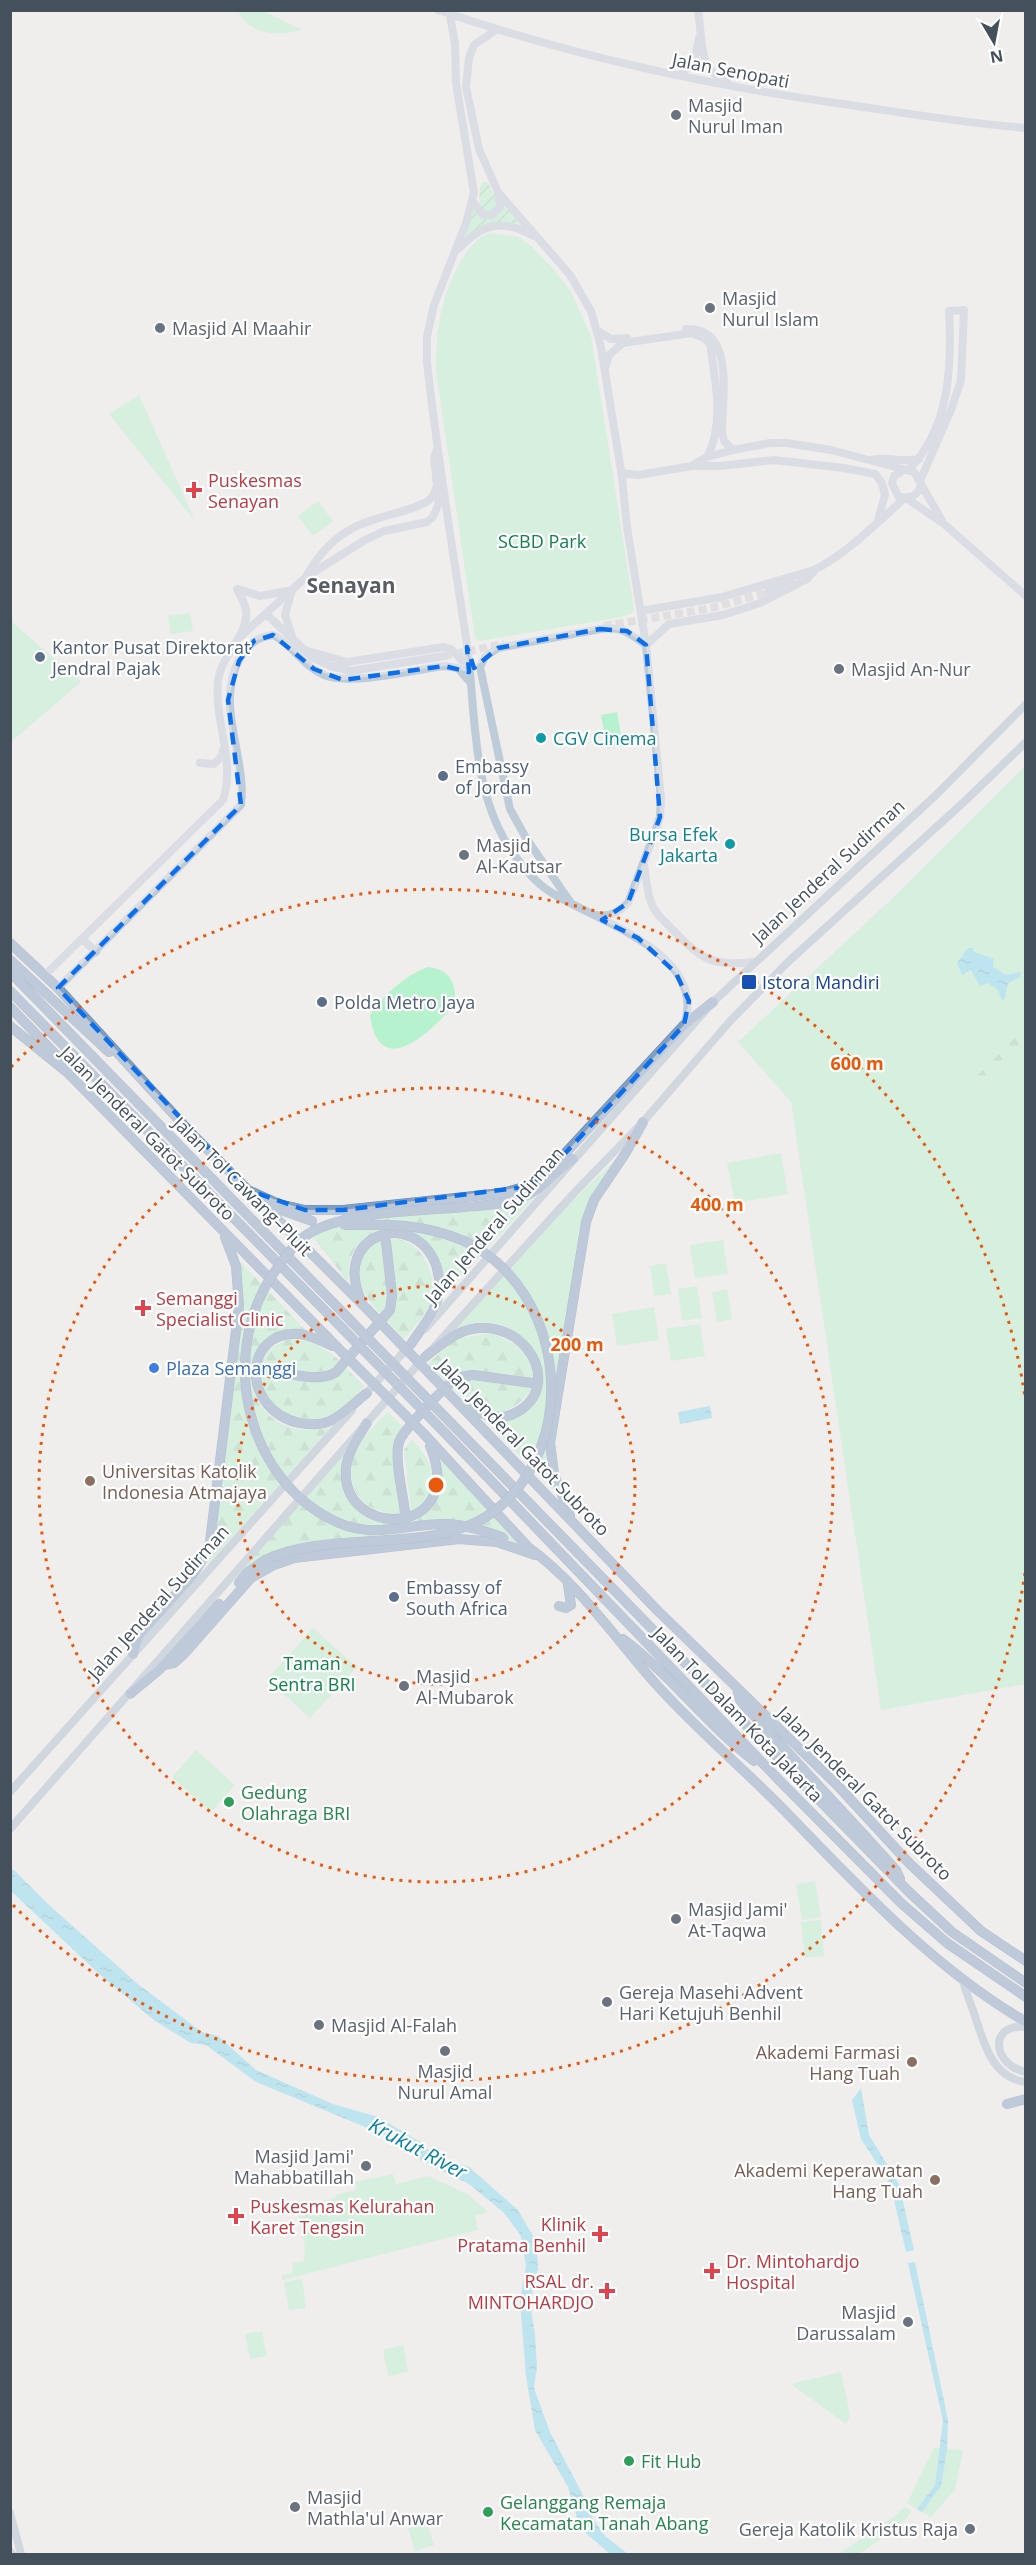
<svg xmlns="http://www.w3.org/2000/svg" width="1036" height="2565" viewBox="0 0 1036 2565" font-family="'Open Sans',sans-serif">
<defs>
<pattern id="forest-firs" width="22" height="20" patternUnits="userSpaceOnUse" patternTransform="scale(1.5)"><rect width="22" height="20" fill="#b7f2ce"/><path d="M5 1l3.5 6h-7zM16 11l3.5 6h-7z" fill="#9fd1b3"/></pattern>
<pattern id="garden-furrows" width="10" height="10" patternUnits="userSpaceOnUse" patternTransform="scale(1.5)"><rect width="10" height="10" fill="#b7f2ce"/><path d="M-1 1l2-2M0 10L10 0M9 11l2-2" fill="none" stroke="#9fd1b3"/></pattern>
<pattern id="water-ripples" width="26" height="14" patternUnits="userSpaceOnUse" patternTransform="scale(1.5)"><rect width="26" height="14" fill="#81dbf2"/><path d="M2 4q2-2 4 0t4 0M15 11q2-2 4 0t4 0" fill="none" stroke="#6bb4c7"/></pattern>
</defs>
<rect width="100%" height="100%" fill="#f0eded"/>
<path fill="#b7f2ce" d="M238 11H263L302 30C277 36 251 36 238 11Z
M489 233 519 237 531 246 555 271 571 292 591 336 634 609 632 613 622 617 479 641 475 638 436 371C436 332 440 301 458 266 467 251 473 240 489 233Z
M139 395 195 521 109 414Z
M318 501 333 521 313 536 298 516Z
M190 613 193 631 171 634 168 616Z
M11 621 81 682 11 742Z
M617 712 623 746 607 748 601 715Z
M1025 766V1684L881 1710 791 1102 738 1042 900 891Z
M428 967C450 969 457 984 455 1004 432 1031 379 1083 370 1015 384 995 405 975 428 967Z
M781 1153 788 1194 735 1203 727 1163Z
M611 1164 613 1166 589 1202 579 1230 549 1470 555 1492 483 1419C585 1433 538 1289 455 1329L569 1204Z
M723 1240 728 1274 695 1278 690 1245Z
M666 1263 671 1294 654 1296 650 1266Z
M697 1286 702 1318 682 1321 678 1289Z
M727 1289 732 1319 717 1322 712 1292Z
M654 1307 659 1340 617 1346 612 1314Z
M700 1324 705 1356 671 1361 666 1329Z
M313 1628 357 1667 310 1718 267 1679Z
M196 1750 235 1785 211 1812 172 1777Z
M815 1881 821 1917 802 1920 796 1884Z
M821 1920 824 1956 805 1958 801 1922Z
M393 2174 396 2184 428 2176 467 2194 488 2212 475 2216 478 2230 282 2280V2275L292 2273 293 2263 304 2261 305 2248 298 2217 302 2213V2206L322 2204V2201L336 2198 335 2195 356 2190 355 2182Z
M302 2279 306 2308 289 2310 284 2282Z
M262 2331 267 2356 250 2359 245 2334Z
M403 2345 408 2372 388 2376 383 2350Z
M841 2372 850 2415 846 2424 791 2384Z
M934 2448 963 2450 955 2490 931 2517 907 2503Z
M904 2507 912 2511 900 2526 859 2554H839L896 2515Z
M427 2523 434 2545 415 2551 408 2528Z"/>
<path fill="url(#forest-firs)" d="M1025 1028V1039L1008 1058 1014 1064 980 1096 978 1075Z
M564 1165 441 1299C442 1286 437 1277 431 1264 428 1257 425 1245 420 1238 402 1218 366 1232 354 1251 348 1261 349 1273 348 1282L310 1233 325 1225 514 1200Z
M389 1239C419 1236 439 1273 431 1300 426 1315 414 1327 404 1339L386 1320 389 1317Z
M380 1240H383L389 1304 382 1316C358 1288 343 1265 380 1240Z
M235 1256 305 1330C225 1326 240 1430 308 1430 315 1430 324 1428 331 1427L208 1564 225 1470 220 1468 239 1306Z
M490 1333C514 1342 531 1351 534 1379L471 1373 447 1383 428 1364 454 1339Z
M288 1339C308 1339 325 1347 340 1361 322 1382 284 1368 261 1365 266 1351 274 1345 288 1339Z
M345 1367 364 1386C356 1395 348 1406 337 1412 316 1425 274 1422 264 1395 262 1388 261 1379 259 1372L320 1380Z
M471 1380 532 1387C529 1395 523 1400 516 1405 494 1423 469 1402 452 1388L457 1383Z
M388 1412 404 1428 398 1439 402 1514C362 1515 340 1486 357 1448 363 1435 378 1423 388 1412Z
M427 1438 528 1547 476 1528 403 1529 404 1538 311 1546 235 1578 342 1450 348 1457 350 1491 374 1516H412L436 1490Z
M412 1439C426 1455 445 1480 427 1502 423 1506 416 1509 411 1512L404 1450Z"/>
<path fill="url(#garden-furrows)" d="M483 182H487C492 189 495 197 497 205L490 213 483 211C479 204 477 189 483 182Z
M502 201 527 230C499 220 487 219 464 239L474 207 486 218Z"/>
<path fill="url(#water-ripples)" d="M968 948H973L974 952 994 959 993 967 1006 975 1021 972 1020 977 1008 983 1005 998 1002 1001 998 990 988 983 980 986 971 970 962 975 957 963Z
M710 1406 712 1418 680 1424 678 1412Z
M13 1869 49 1905 139 1985 202 2032 218 2036 256 2070 333 2104 378 2117 420 2142 437 2158 469 2167 518 2210 533 2236 537 2250 538 2269 530 2302 535 2335 537 2367 534 2388 550 2432 583 2495 590 2514 605 2536 628 2554H610L580 2528 568 2487 535 2430 526 2377 520 2301 526 2266 521 2236 504 2213 469 2184 422 2161 404 2143 256 2082 206 2045 191 2043 155 2021 98 1973 11 1891V1871Z
M861 2088 869 2135 899 2184 914 2250 906 2252 890 2183 861 2139 852 2100Z
M915 2262 948 2420 947 2450 941 2486 922 2512 917 2509 935 2485 943 2421 908 2263Z"/>
<g fill="none" stroke-linecap="round" stroke-linejoin="round">
<path stroke="#ceced0" stroke-width="8" stroke-dasharray="8 4" stroke-linecap="butt" d="M604 626 712 608 768 592
M444 656 504 644"/>
<g stroke="#6c8bac" stroke-width="10">
<path id="highway" d="M10 943 58 988 189 1131 367 1309
M10 960 109 1052
M10 972 349 1319
M10 991 341 1327
M10 1007 62 1061
M10 1026 68 1073 342 1352
M551 1177 573 1159
M248 1190 279 1204 305 1210H343L502 1193 524 1187 545 1175 684 1025 713 1002
M273 1207 312 1221
M361 1300C331 1234 414 1207 436 1265 439 1275 441 1286 438 1297 434 1314 421 1329 411 1344
M333 1346C323 1342 311 1335 299 1334 243 1330 240 1409 299 1423 308 1425 321 1425 330 1421 344 1415 355 1402 367 1393
M425 1357C434 1350 444 1341 455 1335 513 1305 566 1376 522 1409 516 1413 509 1417 501 1417 489 1417 477 1412 465 1408
M265 1369C285 1372 318 1384 336 1372L390 1310 392 1295 386 1242
M461 1406 657 1610 838 1786 909 1863 981 1931 1026 1961
M367 1423C358 1437 348 1451 346 1468 340 1541 469 1537 430 1446
M452 1424 908 1891 952 1932 1026 1983
M445 1433 777 1778 901 1903 947 1943 1026 1997
M424 1434 528 1547C578 1583 614 1637 655 1683 695 1728 742 1767 784 1810 859 1887 932 1967 1026 2022
M405 1512C403 1494 394 1458 399 1442 403 1430 441 1391 452 1382 458 1377 465 1376 473 1375L532 1383
M570 1516 554 1474 550 1443 586 1222 594 1200 625 1154 643 1122
M239 1583 248 1572 265 1560
M559 1606 566 1608 571 1605 568 1585
M623 1639C671 1675 706 1724 754 1761
M133 1654 139 1635 192 1576 204 1557 210 1542 239 1306 236 1266 225 1237
M164 1665 174 1663 184 1654 251 1578 274 1565 294 1558 459 1539 497 1542 535 1555
M737 1688 740 1700 745 1706 866 1837 896 1870 900 1879
M130 1694 159 1670 219 1604
M1007 2104 1026 2099"/>
</g>
<path stroke="#becbd8" stroke-width="8" d="M438 10C567 54 701 84 836 103 899 112 962 123 1026 128
M698 10C703 38 697 71 727 81
M450 15 455 44 456 83 474 193 466 223 434 305 427 336V362C437 456 453 551 467 645 476 712 471 788 509 847 520 864 535 883 552 893 597 921 709 954 684 1025
M496 30 474 45 469 58 466 87 479 149 498 192 570 275 591 311 601 347 622 477 627 527 646 645 661 798 660 817 655 832 628 903C619 912 609 918 596 915
M679 76 694 62 699 38
M473 202 483 215H492L500 207 498 193
M458 249C484 223 500 218 534 236
M686 329C736 326 722 400 722 432L724 441 733 450
M598 331 611 339 627 338
M605 368 609 355 623 343 692 333 704 338 710 344C715 380 725 424 707 457
M871 460C887 456 902 463 919 459
M693 465 707 457 733 450 770 443H787L831 450 914 472 944 524
M904 470 894 476 892 483 898 496C910 500 919 496 921 483
M908 470C950 429 952 366 949 311L964 310 961 380 951 410 920 481
M621 473 638 475 692 466H720L774 460 844 468 875 474 882 483 885 495 878 520
M906 498 944 524 1026 596
M812 571C847 554 875 524 905 498
M307 575C318 555 335 537 355 527 374 517 417 510 429 500 433 497 435 493 436 488
M238 589 260 596 288 591
M292 590 285 615 292 636
M768 592 790 581
M641 611 722 597 814 570
M266 614 313 658 330 666 351 671 444 656
M239 638 306 577 365 540 384 531 427 522 433 517 439 503 434 458 437 449
M646 645 669 624 723 615 760 603 807 579 815 570
M308 651 347 662 444 647 451 649 468 667
M200 763 214 764 222 756 223 750
M644 865C646 879 647 892 652 905 656 915 666 922 673 930 700 959 713 967 753 962
M571 903 526 838 510 809 480 667 485 657 498 648 600 629C622 626 628 632 646 645
M82 939 96 952
M45 975 223 800C236 761 214 722 218 682 220 656 250 633 246 610 245 603 240 595 237 589
M58 988 241 805C247 756 214 705 240 658 248 644 257 637 273 635 292 644 304 667 324 675 351 686 413 670 444 666L458 668 468 680"/>
<path stroke="#aabdcf" stroke-width="8" d="M425 1329 713 1002 937 794 1026 704
M435 1346 574 1193 643 1122 731 1020 789 961 965 801 1026 742
M362 1398 410 1345
M10 1792 352 1410
M10 1829 422 1360
M963 1981C966 1993 971 2004 975 2016 984 2043 992 2078 1026 2082
M1026 2027C988 2023 992 2065 1026 2072
M10 2513 21 2554
M10 2551 12 2554"/>
<use href="#highway" stroke="#81a0c1" stroke-width="9"/>
<g stroke="#6c8bac" stroke-width="10" stroke-linecap="butt">
<path id="highway-bridge" d="M367 1309 461 1406
M349 1319 452 1424
M341 1327 445 1433
M342 1352 424 1434
M504 1538C485 1531 467 1525 447 1524 410 1523 375 1539 339 1523 246 1482 218 1356 273 1274 284 1259 296 1240 313 1231 354 1211 419 1211 465 1207 487 1205 512 1204 531 1193 538 1189 543 1183 549 1179
M265 1560C332 1528 435 1556 493 1512 583 1445 565 1288 464 1241 424 1223 386 1224 344 1225"/>
</g>
<use href="#highway-bridge" stroke="#81a0c1" stroke-width="9"/>
</g>
<path d="M0 0H1036V2565H0ZM600 629 627 631 646 645 660 817 628 903 602 920 638 938 676 973 689 1001 684 1025 545 1175 524 1187 343 1210H305L248 1190 58 988 241 805 228 700 239 661 254 641 273 635 314 669 343 680 444 666 469 672 467 647 474 668 498 648Z" fill="#f0eded" fill-opacity=".55" fill-rule="evenodd"/>
<path fill="none" stroke="#0b6eec" stroke-width="4.5" stroke-dasharray="12 8" stroke-linejoin="round" d="M600 629 627 631 646 645 660 817 628 903 602 920 638 938 676 973 689 1001 684 1025 545 1175 524 1187 343 1210H305L248 1190 58 988 241 805 228 700 239 661 254 641 273 635 314 669 343 680 444 666 469 672 467 647 474 668 498 648Z"/>
<g fill="none" stroke="#e8590c" stroke-width="3" stroke-dasharray="3 6">
<circle cx="436" cy="1485" r="199"/>
<circle cx="436" cy="1485" r="397"/>
<path d="M1025 1573A596 596 0 0 1 11 1903M11 1067A596 596 0 0 1 1025 1397"/>
</g>
<g fill="#6b7280" stroke="#fff" stroke-width="2">
<circle cx="676" cy="115" r="6"/>
<circle cx="710" cy="308" r="6"/>
<circle cx="160" cy="328" r="6"/>
<circle cx="839" cy="669" r="6"/>
<circle cx="464" cy="855" r="6"/>
<circle cx="404" cy="1686" r="6"/>
<circle cx="676" cy="1919" r="6"/>
<circle cx="607" cy="2002" r="6"/>
<circle cx="319" cy="2025" r="6"/>
<circle cx="445" cy="2051" r="6"/>
<circle cx="366" cy="2166" r="6"/>
<circle cx="908" cy="2322" r="6"/>
<circle cx="295" cy="2507" r="6"/>
<circle cx="970" cy="2529" r="6"/>
</g>
<g fill="#e0444e" stroke="#fff" stroke-width="2">
<path d="M191 481h6v6h6v6h-6v6h-6v-6h-6v-6h6z"/>
<path d="M140 1299h6v6h6v6h-6v6h-6v-6h-6v-6h6z"/>
<path d="M233 2207h6v6h6v6h-6v6h-6v-6h-6v-6h6z"/>
<path d="M597 2225h6v6h6v6h-6v6h-6v-6h-6v-6h6z"/>
<path d="M709 2262h6v6h6v6h-6v6h-6v-6h-6v-6h6z"/>
<path d="M604 2282h6v6h6v6h-6v6h-6v-6h-6v-6h6z"/>
</g>
<g fill="#5c6f8a" stroke="#fff" stroke-width="2">
<circle cx="40" cy="657" r="6"/>
<circle cx="443" cy="776" r="6"/>
<circle cx="322" cy="1002" r="6"/>
<circle cx="394" cy="1597" r="6"/>
</g>
<g fill="#0f9aa8" stroke="#fff" stroke-width="2">
<circle cx="541" cy="738" r="6"/>
<circle cx="730" cy="844" r="6"/>
</g>
<rect fill="#1a4fb4" stroke="#fff" stroke-width="2" x="741" y="974" width="16" height="16" rx="3"/>
<circle fill="#3f7fe0" stroke="#fff" stroke-width="2" cx="154" cy="1368" r="6"/>
<g fill="#8d6e63" stroke="#fff" stroke-width="2">
<circle cx="90" cy="1481" r="6"/>
<circle cx="912" cy="2062" r="6"/>
<circle cx="935" cy="2180" r="6"/>
</g>
<g fill="#2e9e5b" stroke="#fff" stroke-width="2">
<circle cx="229" cy="1802" r="6"/>
<circle cx="629" cy="2461" r="6"/>
<circle cx="488" cy="2512" r="6"/>
</g>
<g text-anchor="middle" dominant-baseline="central" stroke-width="4.5" stroke-linejoin="round" paint-order="stroke">
<g font-size="18" fill="#44515c" stroke="#fff">
<text transform="translate(731 70) rotate(11)">Jalan Senopati</text>
<text transform="translate(828 871) rotate(-43)">Jalan Jenderal Sudirman</text>
<text transform="translate(148 1133) rotate(45)">Jalan Jenderal Gatot Subroto</text>
<text transform="translate(243 1186) rotate(45)">Jalan Tol Cawang–Pluit</text>
<text transform="translate(494 1225) rotate(-49)">Jalan Jenderal Sudirman</text>
<text transform="translate(524 1447) rotate(46)">Jalan Jenderal Gatot Subroto</text>
<text transform="translate(158 1602) rotate(-48)">Jalan Jenderal Sudirman</text>
<text transform="translate(738 1714) rotate(46)">Jalan Tol Dalam Kota Jakarta</text>
<text transform="translate(865 1793) rotate(45)">Jalan Jenderal Gatot Subroto</text>
</g>
<g font-size="18" fill="#5b616d" stroke="#fff" text-anchor="start">
<text x="688" y="105">Masjid<tspan x="688" dy="21">Nurul Iman</tspan></text>
<text x="722" y="298">Masjid<tspan x="722" dy="21">Nurul Islam</tspan></text>
<text x="172" y="328">Masjid Al Maahir</text>
<text x="851" y="669">Masjid An-Nur</text>
<text x="476" y="845">Masjid<tspan x="476" dy="21">Al-Kautsar</tspan></text>
<text x="416" y="1676">Masjid<tspan x="416" dy="21">Al-Mubarok</tspan></text>
<text x="688" y="1909">Masjid Jami'<tspan x="688" dy="21">At-Taqwa</tspan></text>
<text x="619" y="1992">Gereja Masehi Advent<tspan x="619" dy="21">Hari Ketujuh Benhil</tspan></text>
<text x="331" y="2025">Masjid Al-Falah</text>
<text x="445" y="2071" text-anchor="middle">Masjid<tspan x="445" dy="21">Nurul Amal</tspan></text>
<text x="354" y="2156" text-anchor="end">Masjid Jami'<tspan x="354" dy="21">Mahabbatillah</tspan></text>
<text x="896" y="2312" text-anchor="end">Masjid<tspan x="896" dy="21">Darussalam</tspan></text>
<text x="307" y="2497">Masjid<tspan x="307" dy="21">Mathla'ul Anwar</tspan></text>
<text x="958" y="2529" text-anchor="end">Gereja Katolik Kristus Raja</text>
</g>
<g font-size="18" fill="#be3a42" stroke="#fff" text-anchor="start">
<text x="208" y="480">Puskesmas<tspan x="208" dy="21">Senayan</tspan></text>
<text x="156" y="1298">Semanggi<tspan x="156" dy="21">Specialist Clinic</tspan></text>
<text x="250" y="2206">Puskesmas Kelurahan<tspan x="250" dy="21">Karet Tengsin</tspan></text>
<text x="586" y="2224" text-anchor="end">Klinik<tspan x="586" dy="21">Pratama Benhil</tspan></text>
<text x="726" y="2261">Dr. Mintohardjo<tspan x="726" dy="21">Hospital</tspan></text>
<text x="594" y="2281" text-anchor="end">RSAL dr.<tspan x="594" dy="21">MINTOHARDJO</tspan></text>
</g>
<g font-size="18" fill="#0f8349" stroke="#fff">
<text x="542" y="541">SCBD Park</text>
<text x="312" y="1663">Taman<tspan x="312" dy="21">Sentra BRI</tspan></text>
</g>
<g font-size="18" fill="#4e5e75" stroke="#fff" text-anchor="start">
<text x="52" y="647">Kantor Pusat Direktorat<tspan x="52" dy="21">Jendral Pajak</tspan></text>
<text x="455" y="766">Embassy<tspan x="455" dy="21">of Jordan</tspan></text>
<text x="334" y="1002">Polda Metro Jaya</text>
<text x="406" y="1587">Embassy of<tspan x="406" dy="21">South Africa</tspan></text>
</g>
<g font-size="18" fill="#0d838f" stroke="#fff" text-anchor="start">
<text x="553" y="738">CGV Cinema</text>
<text x="718" y="834" text-anchor="end">Bursa Efek<tspan x="718" dy="21">Jakarta</tspan></text>
</g>
<g font-size="18" fill="#164399" stroke="#fff" text-anchor="start">
<text x="762" y="982">Istora Mandiri</text>
</g>
<g font-size="18" fill="#366cbe" stroke="#fff" text-anchor="start">
<text x="166" y="1368">Plaza Semanggi</text>
</g>
<g font-size="18" fill="#785e54" stroke="#fff" text-anchor="end">
<text x="102" y="1471" text-anchor="start">Universitas Katolik<tspan x="102" dy="21">Indonesia Atmajaya</tspan></text>
<text x="900" y="2052">Akademi Farmasi<tspan x="900" dy="21">Hang Tuah</tspan></text>
<text x="923" y="2170">Akademi Keperawatan<tspan x="923" dy="21">Hang Tuah</tspan></text>
</g>
<g font-size="18" fill="#27864d" stroke="#fff" text-anchor="start">
<text x="241" y="1792">Gedung<tspan x="241" dy="21">Olahraga BRI</tspan></text>
<text x="641" y="2461">Fit Hub</text>
<text x="500" y="2502">Gelanggang Remaja<tspan x="500" dy="21">Kecamatan Tanah Abang</tspan></text>
</g>
<g font-size="20" font-style="italic" fill="#0381a2" stroke="#fff">
<text transform="translate(418 2148) rotate(28)">Krukut River</text>
</g>
<g font-size="21" font-weight="bold" fill="#595e63" stroke="#fff">
<text x="351" y="585">Senayan</text>
</g>
</g>
<circle cx="436" cy="1485" r="9" fill="#e8590c" stroke="#fff" stroke-width="3"/>
<g font-size="18" text-anchor="middle" font-weight="bold" fill="#e8590c" stroke="#fff" stroke-width="4.5" stroke-linejoin="round" paint-order="stroke">
<text x="857" y="1070">600 m</text>
<text x="717" y="1211">400 m</text>
<text x="577" y="1351">200 m</text>
</g>
<rect width="1036" height="2565" fill="none" stroke="#44515c" stroke-width="24"/>
<g transform="translate(994 42) rotate(170)" stroke="#ffffff" stroke-width="4.5" paint-order="stroke">
<path d="M0-4.5L10 22L0 15L-10 22Z" fill="#44515c"/>
<text y="-9" font-size="16" font-weight="bold" text-anchor="middle" fill="#44515c">N</text>
</g>
</svg>
